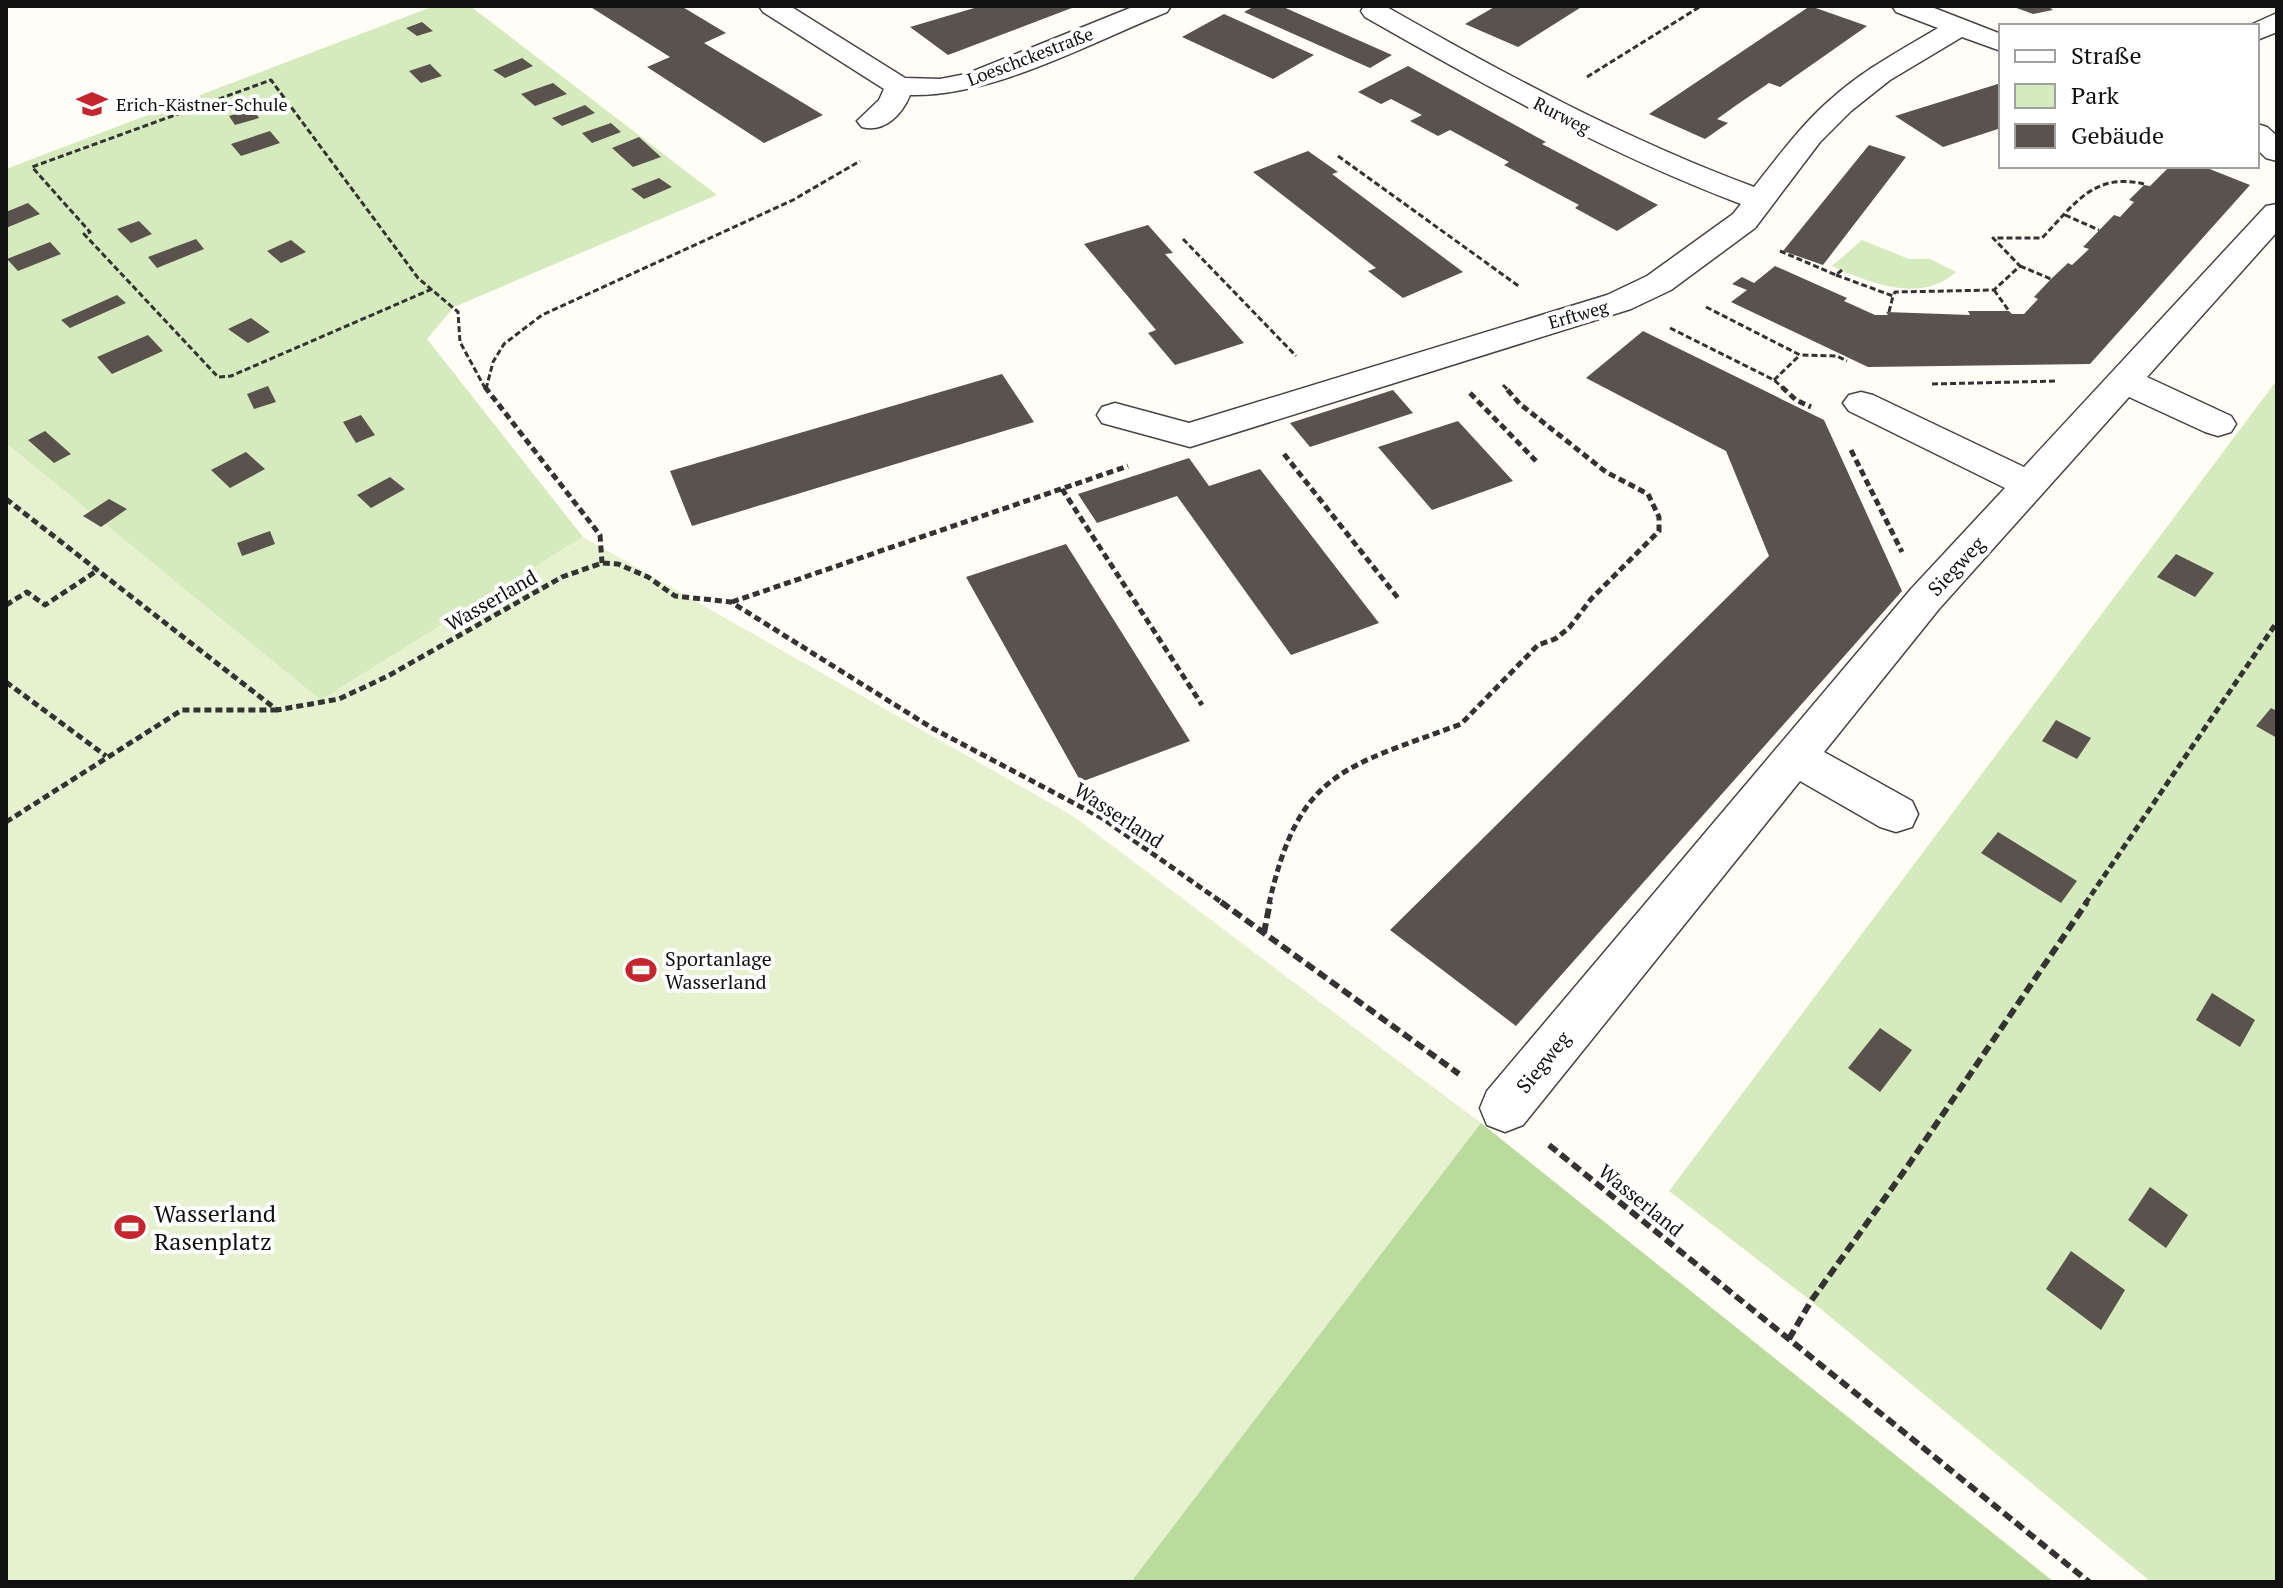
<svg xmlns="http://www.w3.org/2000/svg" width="2283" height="1588" viewBox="0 0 2283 1588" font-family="'PT Serif',serif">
<rect width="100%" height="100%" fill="#fffdf5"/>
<path fill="#d5ebbd" d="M434 6H470L717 195 454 307 427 339 583 537 321 700 6 459V169Z
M1862 240 1909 259H1930L1956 272C1922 304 1869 283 1832 266Z
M2277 380V1582H2151L1811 1301 1669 1191Z"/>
<path fill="#b9dc9c" d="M1405 1088 1481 1123 2054 1582H246Z"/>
<path fill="#e6f2cf" d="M6 443 321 700 583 537 1073 816 1481 1123 1131 1582H6Z"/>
<path fill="#5a524d" d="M589 6H681L726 33 704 43 823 115 764 143 647 67 670 57Z
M981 6H1077L948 55 910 27Z
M1255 6H1281L1392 55 1370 68 1244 12Z
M1496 6H1583L1518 47 1465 24Z
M1810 6 1867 26 1780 87 1769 83 1738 104 1717 119 1728 123 1705 139 1649 114Z
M2011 6H2048L2053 10 2033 14Z
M1224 14 1314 55 1273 79 1182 37Z
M422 22 433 31 417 36 406 28Z
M522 58 533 66 505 78 493 70Z
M430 64 442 76 421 83 409 71Z
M1408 66 1546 142 1542 144 1658 205 1617 231 1575 208 1579 205 1504 165 1509 162 1450 130 1438 136 1410 121 1422 115 1391 99 1381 104 1358 92Z
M553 83 567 94 535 106 521 94Z
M2001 83V128L1943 147 1895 116Z
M585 105 595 113 562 126 552 118Z
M253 109 259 118 235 125 229 116Z
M611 123 621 132 592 143 582 133Z
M270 131 280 143 241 156 231 144Z
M639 137 661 157 633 167 612 148Z
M1869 145 1906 157 1823 265 1783 251Z
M1308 151 1338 172 1332 174 1463 272 1403 298 1368 271 1376 268 1253 172Z
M2170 166H2202L2250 185 2090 364 1868 367 1731 302 1747 290 1732 284 1742 277 1754 283 1775 266 1847 298 1844 301 1875 315H1888L1886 312 1970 315 1968 311H2009L2012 314H2024L2038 299 2034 297 2051 279 2068 263 2072 265 2089 249 2083 247 2114 215 2120 217 2134 202 2129 200 2144 185 2150 186Z
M659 178 672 187 644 199 631 189Z
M28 203 40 214 6 228V212Z
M139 221 152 234 131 243 117 229Z
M1148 225 1173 253 1165 254 1244 343 1175 365 1148 333 1156 330 1084 244Z
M196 239 204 249 157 268 148 257Z
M291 240 306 252 281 263 267 251Z
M50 242 61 254 18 271 7 259Z
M117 295 126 303 70 328 61 320Z
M251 318 270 332 248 343 228 329Z
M1643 331 1824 420 1902 591 1516 1026 1390 930 1769 556 1726 451 1586 378Z
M148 335 163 351 112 374 97 357Z
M1002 374 1034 422 692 526 670 471Z
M268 386 276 402 254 409 247 394Z
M1393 390 1413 413 1310 447 1290 423Z
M361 415 375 435 356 443 343 422Z
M1458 421 1513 481 1432 510 1378 447Z
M45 431 71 454 54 463 28 440Z
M246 452 265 469 230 488 211 470Z
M1189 458 1209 486 1260 469 1379 623 1291 655 1177 496 1097 523 1078 494Z
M390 477 405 489 371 508 357 495Z
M109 499 127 509 101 527 83 516Z
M270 531 275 544 242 556 237 543Z
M1066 544 1190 741 1081 782 966 577Z
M2176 554 2214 573 2195 597 2157 577Z
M2271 708 2277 711V738L2256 726Z
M2056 720 2091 738 2077 759 2042 741Z
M1998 832 2077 881 2061 903 1981 853Z
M2212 993 2255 1020 2240 1047 2196 1020Z
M1880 1028 1912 1050 1880 1092 1848 1068Z
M2150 1187 2188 1215 2166 1248 2128 1220Z
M2071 1251 2125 1290 2101 1330 2046 1289Z"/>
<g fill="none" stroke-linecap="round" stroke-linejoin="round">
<g stroke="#444" stroke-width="3">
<path id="minor" d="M759 6H790L905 78 940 79 966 74 1135 6H1171L1167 12C1090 43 993 97 910 95 902 115 884 133 862 127L857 121 879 100 884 89 763 12Z
M1364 6H1385C1504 74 1625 139 1754 187 1778 157 1801 125 1831 99 1863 70 1901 50 1938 28L1896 12 1892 6H1929L2001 34V51L1962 37 1890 80 1851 111 1820 142 1755 228 1671 290 1631 309 1190 447 1102 423 1097 415 1102 407 1115 403 1189 423 1607 295 1647 276 1733 214 1741 204C1609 154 1487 87 1365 17L1361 11Z
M2277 13V32L2257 40V26H2248Z
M2257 124 2267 127 2277 136V161L2266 158 2257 149Z
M2277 204V232L2147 377 2231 416 2236 424 2231 432 2218 436 2205 432 2129 397 1939 609 1824 752 1912 801 1918 814 1912 827 1896 832 1880 827 1800 781 1523 1125 1505 1132 1487 1125 1480 1108 1487 1091 1911 589 2005 488 1849 411 1843 403 1849 395 1861 392 1873 395 2024 467 2266 206Z"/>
</g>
<path stroke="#333" stroke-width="3" stroke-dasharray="6 3" stroke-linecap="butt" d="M1587 77 1701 6
M1338 156 1520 287
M2065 215 2099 230
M1183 239 1296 356
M1780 251 1836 275 1842 270
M2020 266 2051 279
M1836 275 1893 296 1895 292 1994 290 2020 266 1993 238H2042C2074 205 2093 172 2144 184
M432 289 231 376 218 377 84 234 90 232 32 167 271 80 418 278 458 312 460 342 485 388
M1994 290 2009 311
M1706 307 1800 355 1837 356 1847 361
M1889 312 1893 296
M1670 328 1774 380 1784 389
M1774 380 1800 355
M1932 384 2058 381
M1503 385 1507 389
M486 389 493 362 504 344 542 315 793 200 860 161"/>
<path stroke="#333" stroke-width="5" stroke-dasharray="7 4" stroke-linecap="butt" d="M485 387 600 535 602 563
M1782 387 1796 400 1811 407
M1470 393 1536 461
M1851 450 1902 552
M1284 454 1398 598
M1062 489 1202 705
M6 499 277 710 339 699 388 676 562 577 602 563 618 564 648 577 675 596 731 602 932 728 1102 818 1224 904
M732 602 1128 466
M6 605 27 592 45 605 98 570
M6 682 106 756
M6 822 182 710H276
M1269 904C1299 770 1344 768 1461 724L1538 645 1555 639 1569 628 1591 599 1659 531V517L1648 494 1606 472 1520 404 1505 387
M2085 904 2277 622"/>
<path stroke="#333" stroke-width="6" stroke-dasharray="10 5" stroke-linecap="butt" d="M1221 902 1459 1074
M1264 933 1270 902
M1549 1145 2089 1582
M1789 1339 1811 1301 1905 1170 2087 902"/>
<use href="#minor" fill="#fff" fill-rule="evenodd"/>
</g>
<defs>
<g id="school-bare" transform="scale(2.4)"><path d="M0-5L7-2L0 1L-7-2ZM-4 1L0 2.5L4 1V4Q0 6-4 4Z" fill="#c4262e" stroke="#fff" stroke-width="2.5" paint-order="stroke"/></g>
<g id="stadium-bare" transform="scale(2.4)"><path d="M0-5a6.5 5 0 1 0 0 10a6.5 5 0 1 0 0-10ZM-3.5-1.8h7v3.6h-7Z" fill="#c4262e" stroke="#fff" stroke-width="2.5" paint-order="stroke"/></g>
</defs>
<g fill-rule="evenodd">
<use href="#school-bare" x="92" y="104"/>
<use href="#stadium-bare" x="641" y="970"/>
<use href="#stadium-bare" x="130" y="1227"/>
</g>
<g text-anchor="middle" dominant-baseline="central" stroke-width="8" stroke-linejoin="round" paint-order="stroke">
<g font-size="18" fill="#111" stroke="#fff">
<text transform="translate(1030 56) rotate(-21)">Loeschckestraße</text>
<text transform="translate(1562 115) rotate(27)">Rurweg</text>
<text transform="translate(1578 314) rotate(-16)">Erftweg</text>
</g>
<g font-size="18" fill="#111" stroke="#fff" text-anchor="start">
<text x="116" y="104">Erich-Kästner-Schule</text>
</g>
<g font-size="20" fill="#111" stroke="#fff">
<text transform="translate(1956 566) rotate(-47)">Siegweg</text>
<text transform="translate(491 600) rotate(-30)">Wasserland</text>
<text transform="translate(1119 815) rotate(33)">Wasserland</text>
<text transform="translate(1543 1062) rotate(-51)">Siegweg</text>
<text transform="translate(1641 1200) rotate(39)">Wasserland</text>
</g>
<g font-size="20" fill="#111" stroke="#fff" text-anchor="start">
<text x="665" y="958">Sportanlage<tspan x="665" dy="23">Wasserland</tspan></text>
</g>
<g font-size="24" fill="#111" stroke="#fff" text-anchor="start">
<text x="154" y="1213">Wasserland<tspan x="154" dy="28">Rasenplatz</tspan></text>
</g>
</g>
<rect width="2283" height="1588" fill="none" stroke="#111111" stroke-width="16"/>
<rect x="1999" y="24" width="260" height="144" fill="#ffffff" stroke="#a0a0a0" stroke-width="2"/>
<rect x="2015" y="50" width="40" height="12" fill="#ffffff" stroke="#a0a0a0" stroke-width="2"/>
<text x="2071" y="64" font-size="24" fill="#111111">Straße</text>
<rect x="2015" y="84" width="40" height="24" fill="#d5ebbd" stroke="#a0a0a0" stroke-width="2"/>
<text x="2071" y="104" font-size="24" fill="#111111">Park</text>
<rect x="2015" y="124" width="40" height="24" fill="#5a524d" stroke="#a0a0a0" stroke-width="2"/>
<text x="2071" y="144" font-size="24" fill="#111111">Gebäude</text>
</svg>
